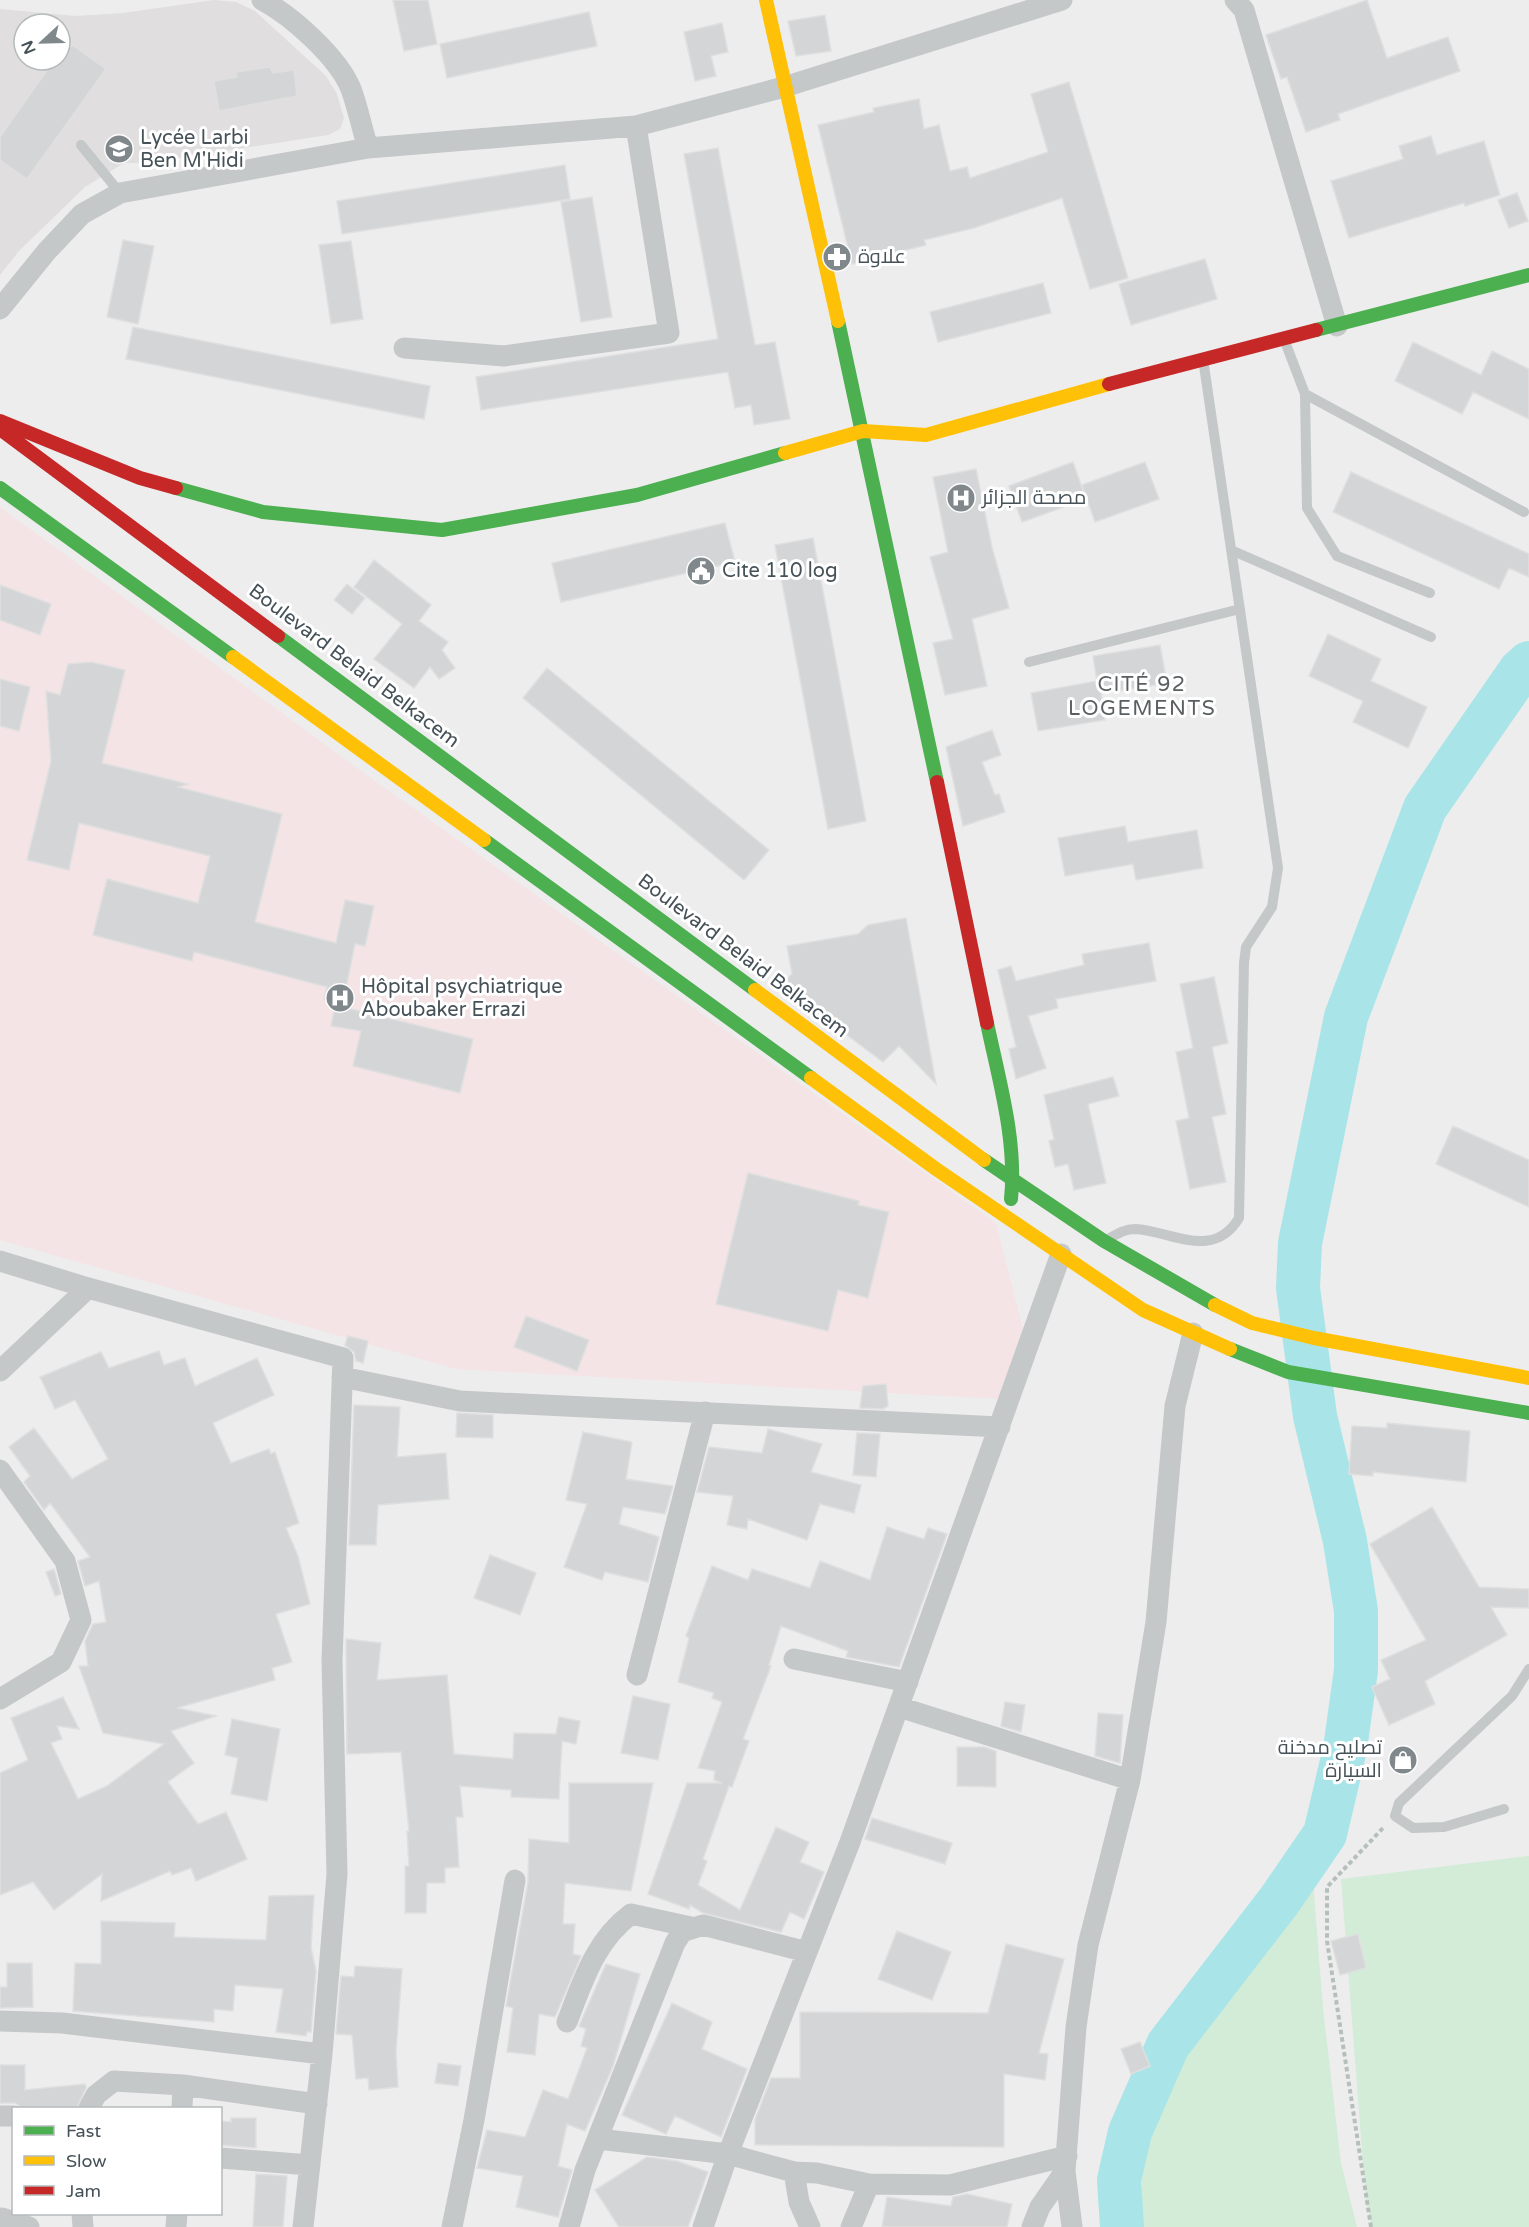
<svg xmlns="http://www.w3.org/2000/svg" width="1529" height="2227" viewBox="0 0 1529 2227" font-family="'Varela Round',Cairo,sans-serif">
<rect width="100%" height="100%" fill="#eeeded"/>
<path fill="#e0dedf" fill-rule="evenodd" d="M214 0 236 2 255 11 326 76 337 94 344 118 340 129 328 135 146 163H124L85 187 19 251 0 275V9L76 16 123 13ZM24 24H60V60H24Z"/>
<path fill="#f4e4e5" d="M0 507 364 773 996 1223 1023 1329 998 1399 456 1369 0 1240Z"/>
<path fill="#d2ecd8" d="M1529 1856V2227H1372L1366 2203 1341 1879Z
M1312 1868 1323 2008 1341 2163 1357 2227H1141L1142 2154 1178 2052Z"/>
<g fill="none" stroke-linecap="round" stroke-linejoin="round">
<path stroke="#a9e5e8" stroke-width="44" d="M1122 2227 1119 2180 1130 2132 1168 2045 1279 1901 1325 1834 1345 1749 1356 1670V1611L1345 1541 1315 1416 1298 1288 1300 1243 1346 1017 1425 808 1520 671 1529 663"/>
</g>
<path fill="#d4d5d6" stroke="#dfdfe0" stroke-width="1.5" d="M393 0H428L437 44 404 51Z
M1367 0 1387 58 1448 37 1460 71 1338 114 1340 120 1306 132 1287 77 1281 79 1266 35Z
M589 12 597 46 447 78 440 44Z
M825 15 831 51 796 56 788 21Z
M722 23 728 52 711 56 716 76 695 81 684 32Z
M72 45 106 69 27 179 0 160V137L54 60H60V55L63 57Z
M270 67 273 73 294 70 297 96 219 111 214 81 237 77 236 72Z
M1069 82 1128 278 1090 289 1062 198 974 228 924 240 926 245 852 264 818 125 874 112 873 108 919 99 924 129 939 125 950 171 967 167 970 178 1048 152 1031 94Z
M1431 136 1437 155 1484 141 1500 195 1465 206 1464 203 1349 238 1331 181 1403 159 1399 146Z
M718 148 755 345 775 342 790 419 754 425 751 405 735 408 728 372 481 410 476 377 718 339 684 154Z
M565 165 570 199 342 234 337 201Z
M1517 193 1528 221 1509 228 1498 200Z
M592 197 612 317 581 322 561 202Z
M123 240 154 246 138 324 107 317Z
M351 241 363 319 331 324 319 245Z
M1205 259 1217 299 1131 325 1119 284Z
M1043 283 1051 313 938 342 930 312Z
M133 327 430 386 424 419 126 359Z
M1413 342 1481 375 1492 351 1529 369V419L1473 392 1462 414 1395 381Z
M1073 462 1086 499 1022 522 1009 486Z
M1145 462 1159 499 1095 522 1082 485Z
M976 469 992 547 1009 608 972 619 987 686 945 695 933 643 953 639 930 557 948 552 933 477Z
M1351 472 1529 554V577L1509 568 1499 589 1333 512Z
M725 523 735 562 561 602 552 563Z
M813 538 866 821 828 829 775 545Z
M374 560 431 605 419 621 448 642 442 650 455 668 439 679 430 667 414 688 374 659 402 624 354 587Z
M347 584 365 598 352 614 334 600Z
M0 585 51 604 40 635 0 620Z
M1328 634 1381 659 1371 681 1427 707 1408 748 1353 722 1363 701 1309 676Z
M1160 645 1167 683 1101 694 1105 720 1038 731 1031 693 1097 681 1093 656Z
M91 662 125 670 102 763 188 784 178 787 282 814 255 922 336 943 345 900 374 906 365 946 355 944 343 1003 324 999 327 987 194 952 192 961 93 935 107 879 198 903 210 856 79 823 69 870 27 860 51 761 46 691 60 695 68 664Z
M547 668 769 850 744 880 523 698Z
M0 679 30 687 19 731 0 726Z
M992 730 1001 755 982 762 995 795 999 794 1005 812 963 826 946 747Z
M1125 826 1128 842 1197 830 1203 868 1136 880 1133 864 1065 876 1058 838Z
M906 918 936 1084 899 1046 883 1062 780 985 792 974 787 946 858 934 868 925Z
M1149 943 1156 981 1056 999 1058 1008 1028 1016 1046 1068 1016 1079 1009 1049 1016 1047 998 970 1011 966 1016 981 1084 965 1082 954Z
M1214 977 1228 1043 1212 1047 1226 1114 1212 1117 1226 1182 1190 1189 1176 1121 1189 1118 1176 1052 1193 1048 1180 984Z
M335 1005 473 1039 460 1093 353 1066 361 1031 331 1026Z
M1113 1077 1119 1096 1088 1104 1106 1183 1074 1190 1068 1164 1055 1167 1049 1141 1054 1139 1044 1095Z
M1453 1126 1529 1160V1207L1436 1164Z
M748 1173 859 1201 858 1205 889 1212 868 1298 838 1290 828 1331 716 1304Z
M526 1316 589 1340 577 1371 514 1347Z
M348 1336 368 1341 363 1363 356 1361 354 1352 345 1345Z
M159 1351 164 1365 185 1358 195 1386 257 1358 274 1395 213 1423 231 1463 269 1449 271 1454 275 1452 299 1523 286 1528 298 1556 310 1604 276 1614 292 1662 272 1668 275 1680 177 1708 216 1716 171 1731 194 1763 168 1782 198 1824 226 1812 247 1859 196 1881 191 1868 172 1875 170 1871 101 1901 102 1874 54 1910 33 1882 0 1895V1773L28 1760 11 1718 63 1697 79 1729 57 1726 62 1739 51 1743 78 1799 107 1786 164 1744 103 1733 79 1666H88L85 1641 93 1624 106 1622 99 1581 85 1586 78 1561 90 1557 50 1503 44 1510 24 1482 30 1476 9 1447 34 1428 72 1479 108 1459 75 1400 55 1409 40 1377 101 1352 109 1368Z
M886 1384 888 1406 883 1409 860 1408 863 1386Z
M354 1405 400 1407 397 1457 446 1453 449 1499 378 1505 376 1545H349Z
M457 1413 493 1415V1438L456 1437Z
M1387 1423 1470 1431 1466 1482 1373 1472V1476L1349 1474 1352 1426 1387 1428Z
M768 1429 822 1444 811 1472 861 1485 854 1513 820 1504 807 1540 748 1519 747 1529 727 1525 733 1496 697 1492 709 1447 762 1453Z
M583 1432 632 1442 626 1479 673 1486 665 1514 623 1507 619 1524 659 1537 648 1582 605 1572 602 1580 564 1567 587 1504 566 1500Z
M857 1433 880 1434 876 1477 853 1475Z
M1432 1507 1479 1587 1529 1589V1608L1491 1607 1507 1635 1425 1681 1435 1704 1389 1725 1372 1687 1390 1679 1381 1660 1426 1640 1370 1544Z
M887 1527 924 1539 928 1528 947 1534 899 1667 846 1657 848 1651 781 1626 769 1665 771 1666 743 1739 749 1741 732 1787 729 1786 703 1859 707 1861 698 1885 740 1910 776 1827 809 1842 800 1862 824 1872 804 1919 790 1912 781 1932 703 1913 690 1905 689 1909 648 1894 687 1783H722L714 1780 715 1771 698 1768 722 1702 712 1698 714 1693 678 1682 689 1638 686 1636 712 1566 748 1580 752 1569 810 1588 820 1561 870 1580Z
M490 1555 536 1573 520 1615 474 1598Z
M54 1569 61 1594 55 1596 46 1572Z
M346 1639 381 1643 377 1680 447 1675 454 1754 513 1759 514 1733 556 1734 559 1717 580 1721 576 1744 562 1741 559 1799 511 1797V1790L460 1786 463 1817H456L459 1867 445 1868V1883H427L426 1913H405V1866H409L407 1831H409L401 1752 347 1754Z
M633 1696 670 1704 658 1760 621 1753Z
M1005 1702 1025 1705 1021 1732 1001 1726Z
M1098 1713 1123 1715 1120 1763 1095 1756Z
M232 1719 280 1729 267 1801 231 1794 238 1758 225 1755Z
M957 1747H984L996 1751V1787L957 1786Z
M569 1783H653L631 1891 565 1883 563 1924H575L573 1954 581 1956 555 2017 539 2014 535 2055 507 2052 513 2008 506 2006 528 1882 529 1839 569 1843Z
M872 1818 952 1843 945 1864 865 1839Z
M314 1895 311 1948 316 1971 311 2032H307L306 2036 276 2032 283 1989 235 1985 233 2011 214 2009V2022L73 2011 75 1963 101 1964V1921L175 1923 174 1937 266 1940 269 1896Z
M897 1931 951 1952 932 2000 878 1979Z
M1358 1934 1366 1968 1340 1975 1331 1941Z
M1006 1944 1064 1959 1039 2053 1048 2054 1045 2080 1004 2074V2147L755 2145V2120L771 2078H800V2012L988 2013Z
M7 1963H32L33 2007 0 2008V1987H7Z
M606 1964 640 1974 613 2066 585 2131 567 2124 558 2166 572 2170 558 2217 516 2207 523 2176 477 2168 487 2130 525 2137 543 2090 568 2099 587 2048 581 2046 586 2029 579 2026Z
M355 1966 402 1969 396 2052 398 2087 369 2090 368 2078 356 2079 352 2035 336 2034 341 1976 354 1977Z
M672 2003 712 2022 702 2049 747 2069 721 2137 675 2116 666 2134 622 2115Z
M1140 2042 1150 2066 1131 2074 1121 2049Z
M438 2063 461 2066 458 2086 435 2083Z
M0 2065H25V2090L85 2084 86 2088 76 2109H24L15 2103H0Z
M231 2118H256V2148L220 2145V2121L231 2122Z
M647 2157 677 2161 708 2172 688 2227H619L595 2190Z
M256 2174 287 2176 283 2227H253Z
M967 2194 1012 2204 1007 2227H882L887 2197 951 2206 953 2197Z"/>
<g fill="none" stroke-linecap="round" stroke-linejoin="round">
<path stroke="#b5c0bb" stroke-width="4" stroke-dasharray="4.5 3" stroke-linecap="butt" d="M1371 2227 1327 1941V1887L1384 1827"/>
<path stroke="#c4c8c9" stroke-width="10" d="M81 145 120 193
M1284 339 1305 394 1524 512
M1305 394 1307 508 1337 556 1430 593
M1231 550 1431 637
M1029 662 1240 609
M1108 1239C1117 1234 1125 1229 1135 1229 1172 1231 1213 1261 1239 1218L1244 963 1246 947 1272 907 1278 868 1203 359
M1504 1809 1444 1827 1413 1828 1395 1816 1399 1803 1512 1696 1529 1669"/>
<path stroke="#c4c8c9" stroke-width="21" d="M262 0C292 16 338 57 351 89 358 108 362 129 368 148
M1235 0 1244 10 1337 326
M0 309 47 251 82 214 120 193 368 148 636 126 784 87 1062 0
M404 348 504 356 669 333 636 126
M0 1261 88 1288 0 1371
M88 1288 343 1358 332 1661 337 1874 322 2054 303 2227
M342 1377 460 1401 1000 1427
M0 1470 65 1561 81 1620 61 1662 0 1699
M794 1659 908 1682
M637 1675 705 1412
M899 1707 1130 1780
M0 2021 62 2023 322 2054
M567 2022C583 1981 595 1941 631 1914L691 1927
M89 2108 96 2095 114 2081 183 2085 317 2104
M182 2108 183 2085
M0 2116H14
M598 2139 728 2154 794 2172
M220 2158 310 2165
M82 2214 83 2227
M2 2218 29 2227
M176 2227 177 2214
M452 2227 474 2120 515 1880
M569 2227 585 2170 675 1943 682 1932 703 1925 807 1952
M703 2227 728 2154 850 1842 1061 1254
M810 2227 799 2202 794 2172 817 2173 869 2184 950 2185 1067 2156
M851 2227 869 2184
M1032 2227 1040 2207 1065 2171
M1072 2227 1065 2171 1076 2027 1088 1945 1130 1780 1156 1622 1175 1406 1193 1333"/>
<path stroke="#4caf50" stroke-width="14" d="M838 321 937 782
M1316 330 1529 275
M0 488 233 657
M176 488 263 512 442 530 637 495 785 453
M278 636 755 990
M484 840 811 1078
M987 1023C999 1080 1017 1141 1011 1199
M984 1160 1104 1241 1215 1305
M1230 1349 1288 1372 1529 1413"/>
<path stroke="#ffc107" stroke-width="14" d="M766 0 838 321
M785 453 863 431 926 435 1109 384
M233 657 484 840
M755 990 984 1160
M811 1078 936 1169 1143 1310 1230 1349
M1215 1305 1252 1323 1314 1338 1529 1378"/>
<path stroke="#c62828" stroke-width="14" d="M1109 384 1316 330
M0 421 140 478 176 488
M0 429 278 636
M937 782 987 1023"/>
</g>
<defs>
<g id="school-disc" transform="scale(1.5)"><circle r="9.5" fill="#81888c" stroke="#fff"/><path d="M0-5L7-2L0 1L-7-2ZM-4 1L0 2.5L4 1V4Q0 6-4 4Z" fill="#fff"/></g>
<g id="pharmacy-disc" transform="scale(1.5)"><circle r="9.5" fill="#81888c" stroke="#fff"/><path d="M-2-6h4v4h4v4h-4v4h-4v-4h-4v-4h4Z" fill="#fff"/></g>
<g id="hospital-disc" transform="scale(1.5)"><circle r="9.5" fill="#81888c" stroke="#fff"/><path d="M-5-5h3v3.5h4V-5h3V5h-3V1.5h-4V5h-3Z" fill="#fff"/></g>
<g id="civic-disc" transform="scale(1.5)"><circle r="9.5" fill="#81888c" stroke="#fff"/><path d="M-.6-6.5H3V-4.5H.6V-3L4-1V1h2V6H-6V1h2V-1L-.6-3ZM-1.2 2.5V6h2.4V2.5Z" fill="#fff"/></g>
<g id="shop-disc" transform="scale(1.5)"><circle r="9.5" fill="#81888c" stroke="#fff"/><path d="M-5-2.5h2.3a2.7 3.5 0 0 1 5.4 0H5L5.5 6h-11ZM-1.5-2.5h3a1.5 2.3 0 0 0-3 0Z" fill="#fff"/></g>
</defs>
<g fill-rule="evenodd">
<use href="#school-disc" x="119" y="149"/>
<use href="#pharmacy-disc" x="837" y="257"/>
<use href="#hospital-disc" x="961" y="498"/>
<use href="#civic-disc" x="701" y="571"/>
<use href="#hospital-disc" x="340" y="998"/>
<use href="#shop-disc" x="1403" y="1760"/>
</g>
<g text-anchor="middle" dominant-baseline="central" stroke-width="6" stroke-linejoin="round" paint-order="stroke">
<g font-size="20" fill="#465258" stroke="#fff" text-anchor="start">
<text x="140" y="138">Lycée Larbi<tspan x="140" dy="23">Ben M'Hidi</tspan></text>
<text x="858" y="257">علاوة</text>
<text x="982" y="498">مصحة الجزائر</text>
<text x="722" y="571">Cite 110 log</text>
<text x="361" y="987">Hôpital psychiatrique<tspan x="361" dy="23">Aboubaker Errazi</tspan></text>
<text x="1382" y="1748" text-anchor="end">تصليح مدخنة<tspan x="1382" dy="23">السيارة</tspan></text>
</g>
<g font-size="20" fill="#465258" stroke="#fff">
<text transform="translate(354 666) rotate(37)">Boulevard Belaid Belkacem</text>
<text transform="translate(743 956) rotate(37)">Boulevard Belaid Belkacem</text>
</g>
<g font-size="21" letter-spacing="1.5" fill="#595e61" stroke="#fff">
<text x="1142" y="684">CITÉ 92<tspan x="1142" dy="24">LOGEMENTS</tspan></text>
</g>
</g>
<rect x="12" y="2107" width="210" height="108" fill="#ffffff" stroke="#b5babc" stroke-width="1.5"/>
<rect x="24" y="2126" width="30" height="9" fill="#4caf50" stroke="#b5babc" stroke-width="1.5"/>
<text x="66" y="2137" font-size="18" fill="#465258">Fast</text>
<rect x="24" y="2156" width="30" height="9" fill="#ffc107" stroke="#b5babc" stroke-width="1.5"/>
<text x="66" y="2167" font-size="18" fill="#465258">Slow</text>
<rect x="24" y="2186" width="30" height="9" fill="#c62828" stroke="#b5babc" stroke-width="1.5"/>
<text x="66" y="2197" font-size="18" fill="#465258">Jam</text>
<g transform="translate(42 42) rotate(248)"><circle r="28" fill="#ffffff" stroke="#b5babc" stroke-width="1.5"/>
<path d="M0-4.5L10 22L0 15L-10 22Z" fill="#81888c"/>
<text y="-9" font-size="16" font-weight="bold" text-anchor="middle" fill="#465258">N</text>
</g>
</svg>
